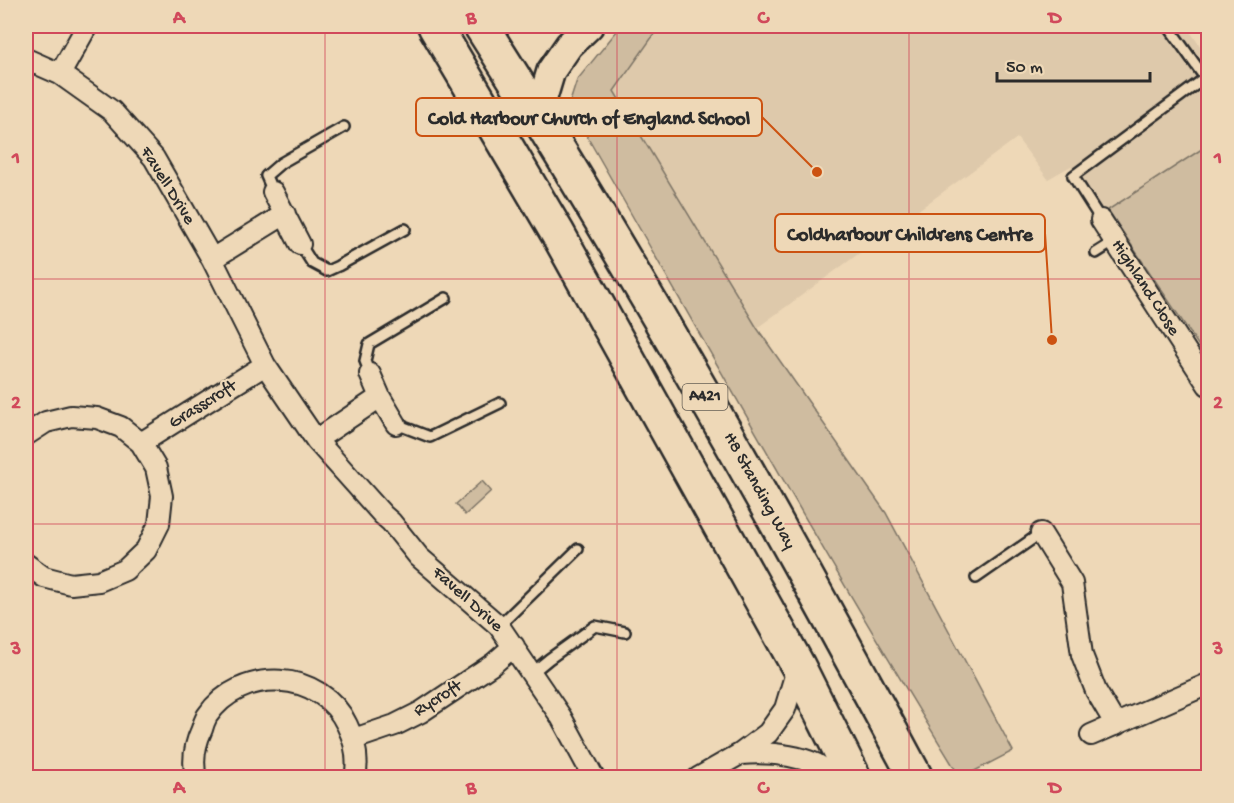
<svg xmlns="http://www.w3.org/2000/svg" width="1234" height="803" viewBox="0 0 1234 803" font-family="'Gochi Hand',sans-serif">
<rect width="100%" height="100%" fill="#eed8b7"/>
<filter id="ink" filterUnits="userSpaceOnUse"><feTurbulence type="fractalNoise" baseFrequency=".0167" numOctaves="2"/><feDisplacementMap in="SourceGraphic" scale="12" xChannelSelector="R" yChannelSelector="G"/><feConvolveMatrix kernelMatrix="1 2 1 2 8 2 1 2 1" color-interpolation-filters="sRGB"/></filter>
<g filter="url(#ink)">
<path fill="#dec9ab" d="M660 26H1186L1208 57V144L1103 214 1071 166 1048 179 1017 138 757 328 614 91Z"/>
<path fill="#cfbca0" stroke="#7d7466" stroke-width="1.5" d="M621 26H660L614 91 757 328 886 513 1013 751 963 777H960C824 557 698 330 569 105L577 80Z
M1208 145V357L1207 358 1108 210Z
M482 481 491 491 465 515 456 504Z"/>
<g fill="none" stroke-linecap="round" stroke-linejoin="round">
<g stroke="#2b2b2b" stroke-width="14">
<path id="lane" d="M273 192 266 176 281 163 344 127
M1101 220 1073 176 1205 78 1168 26
M300 244 312 263 327 271 338 266 405 229
M1096 253 1115 241
M370 374 365 361 369 344 446 298
M396 424 430 437 500 403
M976 578 1041 533
M499 626 578 549
M532 673 549 659 595 626 625 632"/>
</g>
<g stroke="#2b2b2b" stroke-width="24">
<path id="street" d="M26 59 60 74 112 111 154 158 212 259 265 365 316 440 383 515 391 522 419 557 499 626 561 717 594 778
M60 74 87 26
M273 192 300 244
M1101 220 1208 385
M212 259 285 214
M370 374 380 397 396 424
M26 435 46 422 71 416 97 418 121 427 141 443 156 468 162 496 159 524 146 550 125 570 99 581 71 584 44 577 26 564
M316 440 380 397
M141 443 265 365
M1041 533 1072 583 1082 655 1096 691 1116 725
M1091 735 1208 684
M354 739 395 725 421 712 493 664 514 646
M740 754C765 752 793 754 816 764 823 768 830 773 837 778
M196 778C192 761 195 744 202 729 203 725 205 720 207 716 241 666 321 669 347 725 355 741 359 759 355 778
M698 778 740 754 768 733 785 709 798 666"/>
</g>
<g stroke="#2b2b2b" stroke-width="32">
<path id="secondary" d="M538 114 551 71 569 45 589 26"/>
</g>
<g stroke="#2b2b2b" stroke-width="38">
<path id="highway" d="M435 26 558 234 798 666 854 778
M481 26C637 270 779 522 916 778"/>
</g>
<use href="#lane" stroke="#eed8b7" stroke-width="9"/>
<use href="#street" stroke="#eed8b7" stroke-width="20"/>
<use href="#secondary" stroke="#eed8b7" stroke-width="27"/>
<use href="#highway" stroke="#eed8b7" stroke-width="33"/>
</g>
</g>
<path fill="none" stroke="#d1495b" stroke-width="1.5" stroke-opacity="0.55" d="M325 26V778M617 26V778M909 26V778M26 279H1208M26 524H1208"/>
<g text-anchor="middle" dominant-baseline="central" stroke-width="4.5" stroke-linejoin="round" paint-order="stroke">
<rect fill="#eed8b7" stroke="#665f55" stroke-width="1.5" x="682.5" y="384" width="45" height="26" rx="4.5"/>
<g font-size="16" font-weight="bold" fill="#2b2b2b">
<text x="705" y="397">A421</text>
</g>
<g font-size="18" fill="#2b2b2b" stroke="#eed8b7">
<text transform="translate(167 186) rotate(58)">Favell Drive</text>
<text transform="translate(1145 288) rotate(57)">Highland Close</text>
<text transform="translate(203 405) rotate(-32)">Grasscroft</text>
<text transform="translate(759 491) rotate(61)">H8 Standing Way</text>
<text transform="translate(467 600) rotate(42)">Favell Drive</text>
<text transform="translate(438 699) rotate(-32)">Rycroft</text>
</g>
</g>
<path fill="none" stroke="#cc5211" stroke-width="2" d="M817 172L762 117M1052 340L1045 233"/>
<g fill="#cc5211" stroke="#eed8b7" stroke-width="2">
<circle cx="817" cy="172" r="6"/>
<circle cx="1052" cy="340" r="6"/>
</g>
<g fill="#eed8b7" stroke="#cc5211" stroke-width="2">
<rect x="416" y="98" width="346" height="38" rx="6"/>
<rect x="775" y="214" width="270" height="38" rx="6"/>
</g>
<g font-size="20" text-anchor="middle" font-weight="bold" fill="#2b2b2b">
<text x="589" y="124">Cold Harbour Church of England School</text>
<text x="910" y="240">Coldharbour Childrens Centre</text>
</g>
<rect width="1234" height="803" fill="none" stroke="#eed8b7" stroke-width="66"/>
<path d="M997 72v9h153v-9" fill="none" stroke="#2b2b2b" stroke-width="3"/>
<text x="1006" y="72" font-size="18" fill="#2b2b2b" stroke="#eed8b7" stroke-width="4.5" paint-order="stroke">50 m</text>
<rect x="33" y="33" width="1168" height="737" fill="none" stroke="#d1495b" stroke-width="2"/>
<g font-size="20" text-anchor="middle" font-weight="bold" fill="#d1495b">
<text x="179" y="23">A</text>
<text x="471" y="23">B</text>
<text x="763" y="23">C</text>
<text x="1055" y="23">D</text>
<text x="16" y="163">1</text>
<text x="1218" y="163">1</text>
<text x="16" y="408">2</text>
<text x="1218" y="408">2</text>
<text x="16" y="654">3</text>
<text x="1218" y="654">3</text>
<text x="179" y="793">A</text>
<text x="471" y="793">B</text>
<text x="763" y="793">C</text>
<text x="1055" y="793">D</text>
</g>
</svg>
